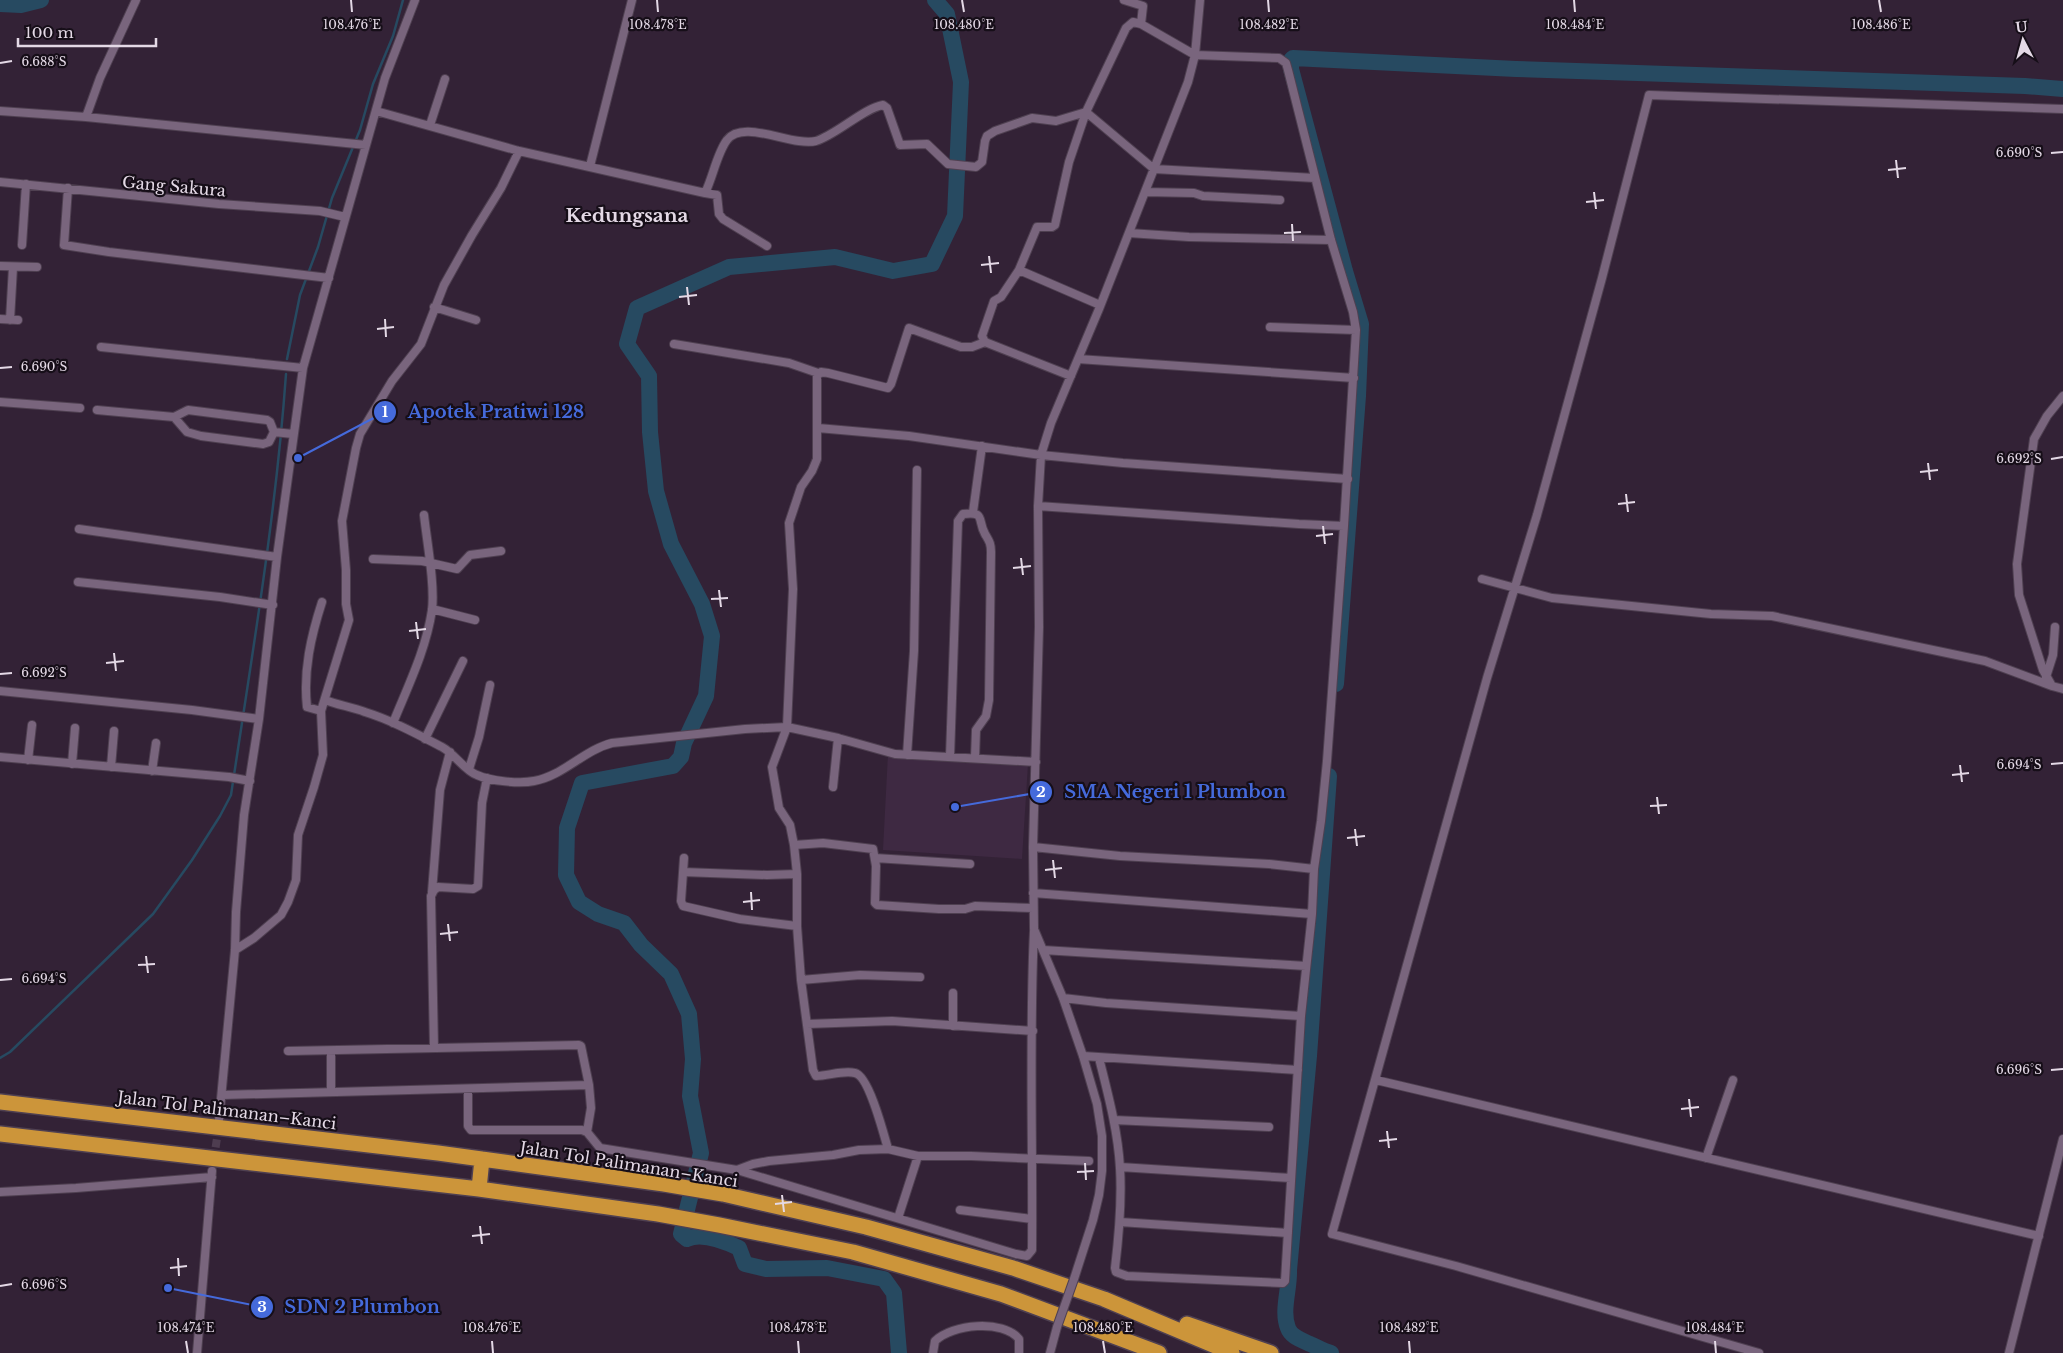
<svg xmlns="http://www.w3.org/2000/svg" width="2063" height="1353" viewBox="0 0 2063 1353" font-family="'Libre Baskerville',serif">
<rect width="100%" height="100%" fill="#332236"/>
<path fill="#3e2942" d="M888 754 1028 764 1022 859 883 850Z"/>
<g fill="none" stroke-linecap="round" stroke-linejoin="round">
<path stroke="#274a61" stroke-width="2.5" d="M287 359 300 295 318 247 332 198 360 130 373 84 393 36 403 0
M0 1058 10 1052 153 914 192 860 220 816 231 795C252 655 276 515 286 374"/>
<path stroke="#274a61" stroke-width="16" d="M0 4 21 5 41 0
M1336 684 1358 396 1361 324 1345 271 1291 69V60L1293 58 1516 69 2025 86 2063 89
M1329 776 1309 1056 1289 1270C1290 1288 1281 1311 1288 1328 1291 1337 1302 1340 1310 1344 1317 1347 1324 1351 1331 1353
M899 1353 894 1293 884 1279 827 1268 766 1269 745 1264 739 1248C724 1241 702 1232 687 1239L681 1234 701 1153 690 1096 693 1059 689 1014 671 974 641 945 624 923 598 914 579 902 566 875 567 828 582 783 673 766 681 757 684 743 706 696 712 636 702 604 671 544 656 491 650 432 649 376 627 344 637 308 729 267 835 257 893 271 932 264 955 216 961 82 947 14 935 0"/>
<path stroke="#4e3d50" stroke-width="8" stroke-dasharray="8 4" stroke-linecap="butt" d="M212 1171 219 1125"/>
<g stroke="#4f4051" stroke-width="10">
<path id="street" d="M1124 0 1143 6 1141 24
M0 111 86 117 366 145
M376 111 519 151 705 193C713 177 717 153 727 140 743 118 792 147 816 141 836 135 864 108 883 105L887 108 900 145 927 144 948 164 976 167 982 162 985 141 987 136 995 131 1032 118 1056 121 1086 112 1069 162 1055 225 1052 227H1037L1019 270 1001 297 994 301 982 336 985 342
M86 117 100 78 136 0
M430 125 445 79
M590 166 632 0
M0 182 219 204 320 211 345 217
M68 188 64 245 109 252 329 278
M1145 192 1194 193 1203 196 1280 200
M705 193 717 195 719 214 723 219 767 246
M1129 233 1189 237 1331 240
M22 245 26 184
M0 266 37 267
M1019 270 1100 305
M434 307 476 320
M0 319 18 320
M10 320 13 267
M1270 327 1356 330
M674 344 789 363 818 373
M101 347 303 368
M1078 359 1354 378
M2063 396 2047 416 2034 439 2017 564 2019 595 2043 670 2052 686 2063 689
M0 402 80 408
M97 410 174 417 187 432 201 436 263 444 269 442 274 432
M174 417 188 410 267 420 270 422 274 432 293 434
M818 428 909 436 1041 455 1123 463 1348 479
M1038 506 1299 524 1344 526 1356 330 1353 312 1331 240 1288 70 1286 63 1279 58 1195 55 1141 24 1133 22 1126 28 1086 112 1154 169 1315 178
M973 512 982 446
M79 529 277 557
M373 559 422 561 457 569 470 555 501 551
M1482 579 1552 598 1711 614 1772 616 1985 661 2052 686
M78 582 220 597 273 605
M432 609 475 620
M2046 677 2053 655 2055 627
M0 691 192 710 259 719
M325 700C338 705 352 707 365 712 391 720 417 734 442 747 455 754 465 771 477 775 490 781 520 784 534 781 563 776 584 750 612 743L745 729 787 727 793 589 789 523 801 487 812 471 817 459V376L821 372 828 373 888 388 891 384 909 328 961 347H972L985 342 1071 376
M321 711 307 707C303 671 311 636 322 602
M393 723C408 686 426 650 432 610 435 585 427 542 424 515
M425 739 463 661
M907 755 914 651 917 470
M0 757 229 777 250 781
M950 757 958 521 963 514C986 511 977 520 985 534 989 541 991 543 991 552L989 700 986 716 976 730 975 758
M28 760 32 725
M72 764 75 728
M111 767 114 731
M469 769 479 737 490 685
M152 771 156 743
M833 787 838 738
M794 845 823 843 873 849 876 866 875 903 877 905 939 909H965L975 906 1033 908
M1033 847 1120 856 1269 864 1314 869
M684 858 681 901 683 906 740 919 797 926
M875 858 970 864
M683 872 767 875 797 874
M432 892 440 790 450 752
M1033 893 1312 914
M235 950 254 938 281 915 288 902 296 880 298 835 314 787 323 755 321 711 349 620 346 604V570L342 521 356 448 360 434 392 381 421 344 444 285 472 235 501 188 519 151
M1043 950 1306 966
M801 980 860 975 920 977
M953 993V1026
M1063 998 1106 1003 1301 1016
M807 1024 892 1021 1033 1031
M434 1048 431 896 434 890 438 887 473 889 478 886 482 803 487 778
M288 1051 579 1045 581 1046 589 1085
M1083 1056 1298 1070
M1099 1058C1108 1094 1118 1131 1120 1168 1122 1201 1119 1235 1115 1268L1116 1272 1127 1276 1283 1283 1285 1281 1301 1016 1312 914 1314 869 1321 821 1327 761 1344 526
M1376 1080 2039 1236
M468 1089V1126L471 1130H582L587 1132 600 1148 737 1170 1016 1254 1027 1256 1032 1250C1033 1144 1029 1037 1034 931
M331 1092V1051
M222 1095 589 1085 591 1108 587 1132
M219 1120 235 950 236 912 244 815 259 719 277 557 303 368 385 78 415 0
M1114 1120 1269 1127
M888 1149C884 1135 869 1076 855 1073 843 1070 828 1076 816 1076L813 1070 801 980 797 926V874L794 845 790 825 779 808 772 767 787 727 838 738 895 754 1036 762
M1706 1158 1733 1080
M1120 1167 1291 1178
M737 1170 753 1164 769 1161 833 1155 859 1150 888 1149 918 1156H971L1089 1161
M0 1192 76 1188 212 1177
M960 1210 1032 1219
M898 1218 918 1156
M1120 1222 1288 1233
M1074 1279 1093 1220 1099 1195 1102 1171V1136L1097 1104 1083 1056 1063 998 1034 929 1033 847 1039 627 1038 506 1041 455 1051 423 1099 309 1188 82 1195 55 1200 0
M197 1353 212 1171
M933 1353 935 1341C952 1324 1003 1319 1019 1339V1353
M1050 1353 1057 1327
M1759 1353 1456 1266 1332 1234 1487 678 1537 515 1602 278 1649 95 2063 109
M2009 1353 2063 1139"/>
</g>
<g stroke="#4f4051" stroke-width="18">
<path id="highway" d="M0 1102 438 1153 664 1184 723 1194 866 1227 1013 1268 1104 1299 1232 1353
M0 1134 479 1189 658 1214 719 1225 853 1252 1001 1294 1159 1353
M479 1189 482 1159
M1187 1324 1271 1353"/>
</g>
<use href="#street" stroke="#79657d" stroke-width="8"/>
<use href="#highway" stroke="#cc953a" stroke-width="15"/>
<g stroke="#4f4051" stroke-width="10" stroke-linecap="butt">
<path id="street-bridge" d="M1057 1327 1074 1279"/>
</g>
<use href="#street-bridge" stroke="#79657d" stroke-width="8"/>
</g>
<path fill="none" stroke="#e4d9e6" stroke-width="2" d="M351 0 352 12M657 0 658 12M962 0 964 12M1268 0 1269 12M1574 0 1575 12M1879 0 1881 12M0 63 12 61M2051 153 2063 152M1896 160 1898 178M1888 170 1906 168M1594 192 1596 209M1586 202 1604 200M1292 224 1293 241M1284 233 1301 232M989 256 991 273M981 265 999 263M687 287 689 305M679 297 697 295M385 319 386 337M377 329 394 327M0 368 12 367M2051 459 2063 457M1928 463 1930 480M1920 472 1938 470M1626 494 1628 512M1618 504 1635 502M1323 526 1325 544M1316 536 1333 534M1021 558 1023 575M1013 568 1031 566M719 590 721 607M711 599 728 598M416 622 418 639M409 631 426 629M114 653 116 671M106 663 124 661M0 674 12 673M2051 764 2063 763M1960 765 1962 782M1952 775 1969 773M1657 797 1659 814M1650 806 1667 805M1355 829 1357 846M1347 838 1365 836M1053 860 1055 878M1045 870 1062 868M751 892 752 910M743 902 760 900M448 924 450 941M440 934 458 932M146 956 148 973M138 965 155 964M0 980 12 979M2051 1070 2063 1069M1689 1099 1691 1117M1681 1109 1699 1107M1387 1131 1389 1148M1379 1141 1397 1139M1085 1163 1086 1180M1077 1172 1094 1171M782 1195 784 1212M775 1204 792 1202M480 1226 482 1244M472 1236 490 1234M178 1258 179 1276M170 1268 187 1266M0 1286 12 1284M186 1341 188 1353M492 1341 493 1353M798 1341 799 1353M1103 1341 1105 1353M1409 1341 1410 1353M1715 1341 1716 1353"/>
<g text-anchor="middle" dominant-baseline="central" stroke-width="4.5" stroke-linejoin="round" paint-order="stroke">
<g font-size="16" fill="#e4d9e6" stroke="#160e18">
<text transform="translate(174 186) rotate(5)">Gang Sakura</text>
<text transform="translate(227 1110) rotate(7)">Jalan Tol Palimanan–Kanci</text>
<text transform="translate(629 1164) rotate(9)">Jalan Tol Palimanan–Kanci</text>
</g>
<g font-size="19" font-weight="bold" fill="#e4d9e6" stroke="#160e18">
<text x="627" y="215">Kedungsana</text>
</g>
</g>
<g font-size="12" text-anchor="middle" fill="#e4d9e6" stroke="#160e18" stroke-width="4.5" stroke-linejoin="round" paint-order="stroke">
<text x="352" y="29">108.476°E</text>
<text x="658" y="29">108.478°E</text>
<text x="964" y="29">108.480°E</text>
<text x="1269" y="29">108.482°E</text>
<text x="1575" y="29">108.484°E</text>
<text x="1881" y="29">108.486°E</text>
<text x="44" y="66">6.688°S</text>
<text x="2019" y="157">6.690°S</text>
<text x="44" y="371">6.690°S</text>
<text x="2019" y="463">6.692°S</text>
<text x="44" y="677">6.692°S</text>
<text x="2019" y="769">6.694°S</text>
<text x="44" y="983">6.694°S</text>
<text x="2019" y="1074">6.696°S</text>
<text x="44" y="1289">6.696°S</text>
<text x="186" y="1332">108.474°E</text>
<text x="492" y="1332">108.476°E</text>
<text x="798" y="1332">108.478°E</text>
<text x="1103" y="1332">108.480°E</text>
<text x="1409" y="1332">108.482°E</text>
<text x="1715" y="1332">108.484°E</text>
</g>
<path fill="none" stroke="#456adb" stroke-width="2" d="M298 458L385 412M955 807L1041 792M168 1288L262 1307"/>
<g fill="#456adb" stroke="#160e18" stroke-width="2">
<circle cx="298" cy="458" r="5"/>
<circle cx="955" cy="807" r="5"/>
<circle cx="168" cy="1288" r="5"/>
<circle cx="385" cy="412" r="12"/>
<circle cx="1041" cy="792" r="12"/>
<circle cx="262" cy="1307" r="12"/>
</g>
<g font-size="15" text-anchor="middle" font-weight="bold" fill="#fff">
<text x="385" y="417">1</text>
<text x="1041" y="797">2</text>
<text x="262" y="1312">3</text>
</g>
<g font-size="18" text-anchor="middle" font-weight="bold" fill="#456adb" stroke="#160e18" stroke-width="4.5" stroke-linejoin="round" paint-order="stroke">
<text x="496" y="418">Apotek Pratiwi 128</text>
<text x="1175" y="798">SMA Negeri 1 Plumbon</text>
<text x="362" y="1313">SDN 2 Plumbon</text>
</g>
<g transform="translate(2023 40) rotate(354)" stroke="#160e18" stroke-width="4" paint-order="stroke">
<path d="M0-4L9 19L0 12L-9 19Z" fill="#e4d9e6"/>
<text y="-8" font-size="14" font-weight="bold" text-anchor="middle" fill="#e4d9e6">U</text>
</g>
<path d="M18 38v8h138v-8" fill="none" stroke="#e4d9e6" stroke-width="2.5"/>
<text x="25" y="38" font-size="15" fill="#e4d9e6" stroke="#160e18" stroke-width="4" paint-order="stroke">100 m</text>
</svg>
